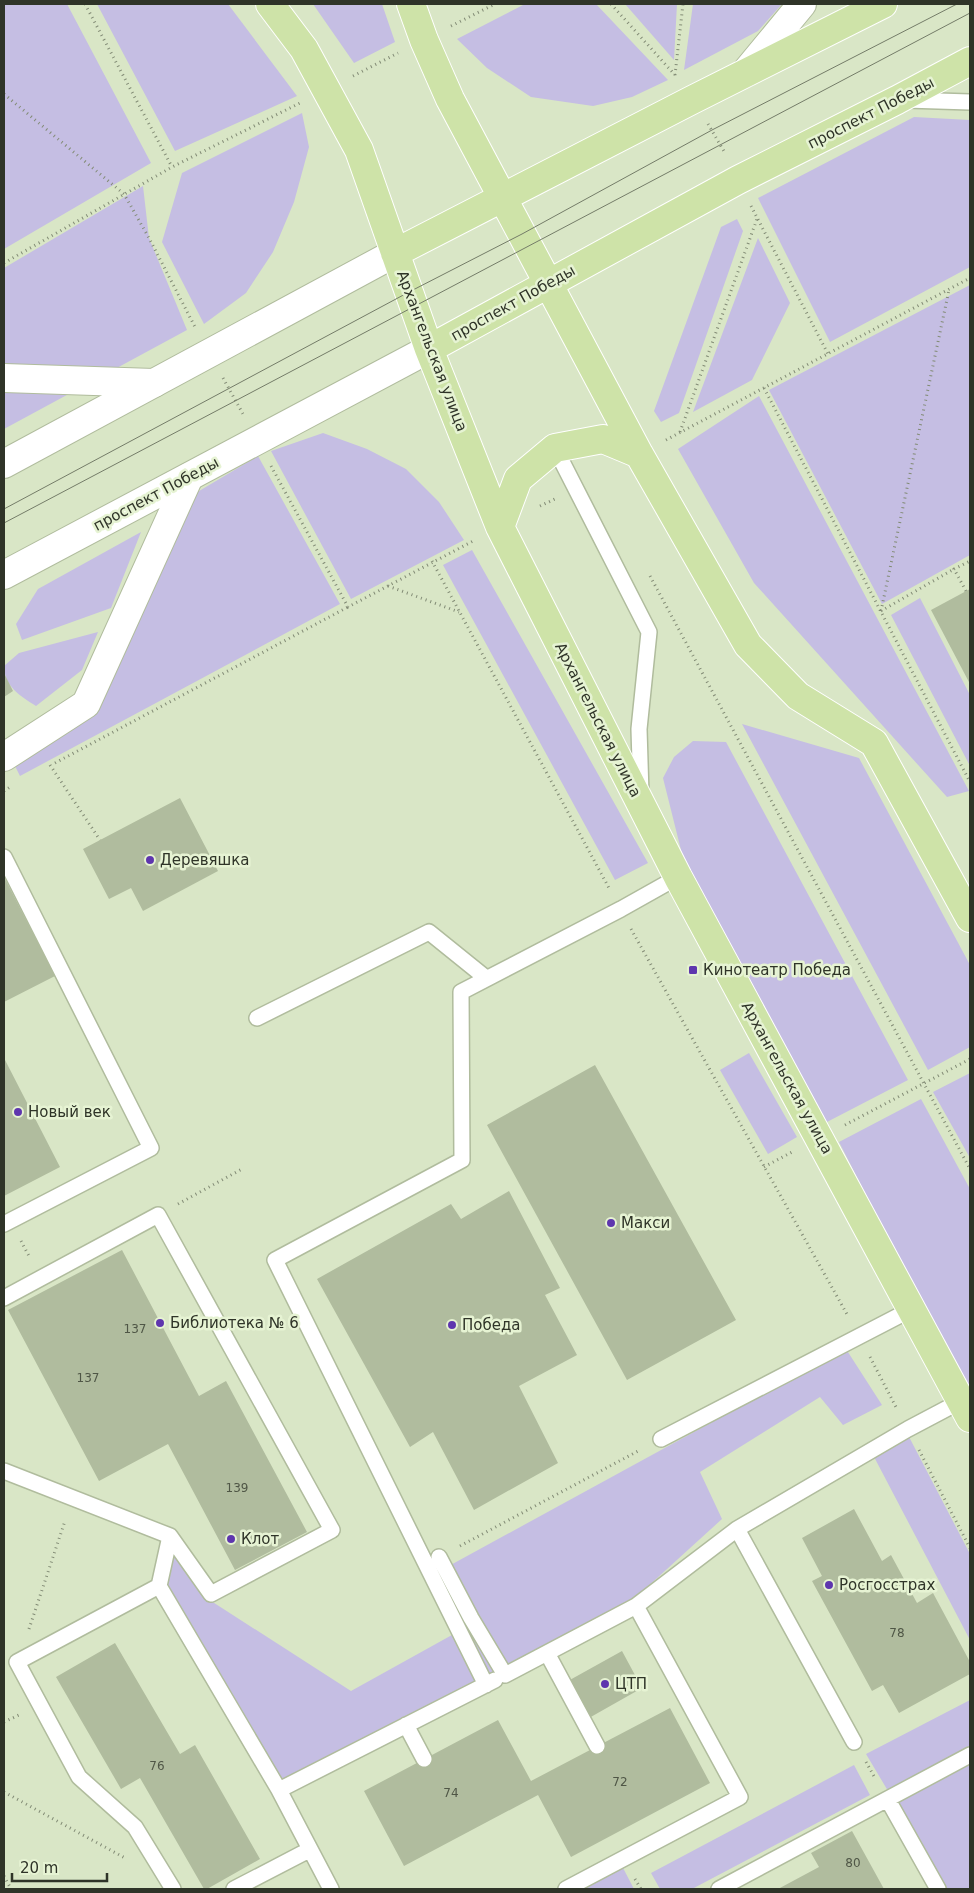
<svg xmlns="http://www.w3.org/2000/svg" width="974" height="1893" viewBox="0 0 974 1893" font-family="'DejaVu Sans',sans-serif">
<rect width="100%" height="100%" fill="#d9e6c6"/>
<path fill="#c5bee3" d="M4 4H67L151 163 4 249Z
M97 4H228L297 96 175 151Z
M313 4H382L395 42 354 63Z
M525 4H596L668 80 632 97 593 106 531 97 487 68 457 39Z
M625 4H677L674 60Z
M693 4H782L758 31 684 70Z
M302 113 309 147 294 202 273 252 246 293 204 324 162 242 182 173Z
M914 117 970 120V267L830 342 758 198Z
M143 186 149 238 187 330 4 429V268Z
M737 219 743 231 679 413 661 422 654 411 721 227Z
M758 238 790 303 752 380 693 412Z
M970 285V555L882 604 769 390Z
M759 396 969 791 947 797 754 583 678 449Z
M323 433 367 449 406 469 439 502 464 540 351 599 271 451Z
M258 456 340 604 20 776 9 754 86 704 189 497Z
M141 532 111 608 22 640 16 624 38 589Z
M472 550 648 863 615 880 443 565Z
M920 598 970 695V766L891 615Z
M98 632 82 670 36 706C20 696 4 686 4 666L19 653Z
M742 724 859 758 970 965V1047L928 1070Z
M693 741 726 742 908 1080 825 1123 682 854 663 778 674 757Z
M749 1053 797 1137 768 1154 720 1070Z
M970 1073V1158L933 1092Z
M921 1099 970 1189V1398L839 1142Z
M846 1349 882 1405 843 1425 820 1397 700 1472 722 1519 634 1599 507 1667 281 1783 163 1581 173 1551 208 1599 351 1691 479 1620 447 1567Z
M907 1433 970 1554V1640L872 1453Z
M970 1700V1753L891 1796 866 1754Z
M970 1759V1889H942L893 1801Z
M854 1765 870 1795 692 1889H660L651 1873Z
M622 1866 634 1889H578Z"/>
<path fill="#b0bc9e" d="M970 589V684L931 610Z
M4 673 13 691 4 697Z
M180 798 218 871 143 911 131 888 109 899 83 849Z
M4 877 55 976 4 1002Z
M4 1058 60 1167 4 1196Z
M595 1065 736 1320 627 1380 487 1125Z
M509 1191 560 1288 545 1295 577 1355 519 1386 558 1463 474 1510 433 1432 410 1447 317 1279 451 1204 461 1219Z
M122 1250 199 1396 226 1381 307 1532 235 1570 168 1444 99 1481 8 1310Z
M854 1509 882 1561 891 1555 917 1603 933 1593 970 1662V1674L899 1713 883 1685 872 1691 812 1581 822 1576 802 1538Z
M115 1643 180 1754 195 1745 260 1859 207 1889H204L140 1778 121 1789 56 1677Z
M622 1651 642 1688 589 1718 568 1681Z
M670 1708 710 1783 571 1857 538 1795 404 1866 364 1791 498 1720 531 1781Z
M852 1831 884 1889H778L819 1867 811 1853Z"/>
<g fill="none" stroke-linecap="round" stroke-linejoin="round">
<g stroke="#b0bc9d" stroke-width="18">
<path id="service" d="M906 100 970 102
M555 448 649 632 639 729 641 794
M4 857 151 1148 4 1224
M257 1018 429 932 486 978
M4 1298 158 1215 332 1530 211 1594 170 1536 4 1471
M661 1439 912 1309
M737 1529 854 1742
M170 1536 159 1586 279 1790 331 1889
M439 1557 471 1618 505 1675 636 1606 740 1797 566 1889
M159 1586 17 1662 79 1777 135 1827 173 1889
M636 1606 737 1529 908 1429 961 1401
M547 1653 597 1746
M486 1685 275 1260 462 1160 461 992 621 909 678 877
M406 1725 424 1759
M279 1790 495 1680
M888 1800 938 1889
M234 1889 309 1850
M719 1889 970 1755"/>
</g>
<g stroke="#b0bc9d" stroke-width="30">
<path id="minor" d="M745 73 802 4
M4 378 154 383
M4 757 86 704 189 477"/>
</g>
<g stroke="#b0bc9d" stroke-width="30">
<path id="secondary" d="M4 464 395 253
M4 575 429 349"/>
</g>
<g stroke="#fff" stroke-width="30">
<path id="primary" d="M270 4 304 49 359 150 429 349 500 527 678 877 970 1418
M411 4 424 40 450 99 639 454 748 645 798 696 874 743 970 918
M395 253 692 100 883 4
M429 349 738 180 897 100 970 61
M500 527 518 479 555 448 603 439 639 454"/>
</g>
<path stroke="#828b75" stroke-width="3" stroke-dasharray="1 4" stroke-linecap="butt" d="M85 4 172 167
M611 4 675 75
M451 26 495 4
M675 75 683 4
M353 76 398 53
M4 94 124 194 149 238 195 327
M708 124 725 153
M751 206 828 354
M4 263 172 167 300 103
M223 378 243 414
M764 388 970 782
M680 432 757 219
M666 440 970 278
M271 466 348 607 475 540
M540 506 555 499
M432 561 609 888
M650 576 970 1169
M388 586 459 612
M966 591 954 569 970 561
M881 611 949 290
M881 611 954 569
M55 763 348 607
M50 765 100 840
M4 791 10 787
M631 929 848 1316
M845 1125 970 1059
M764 1167 792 1152
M178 1204 242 1169
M21 1241 30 1258
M870 1357 897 1409
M919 1450 970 1548
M460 1546 640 1450
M29 1629 65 1521
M4 1722 19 1715
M866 1762 875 1778
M4 1792 125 1858
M4 1876 11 1889
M635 1879 641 1889"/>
<use href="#service" stroke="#fff" stroke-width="15"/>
<use href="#minor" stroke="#fff" stroke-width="28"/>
<use href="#secondary" stroke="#fff" stroke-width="28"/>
<use href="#primary" stroke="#cee3a8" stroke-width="28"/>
<path stroke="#747c68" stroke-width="1" d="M4 509 409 292 522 234 712 130 957 4
M4 523 970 13"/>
</g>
<g fill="#5e36ae" stroke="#e6f3d3" stroke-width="2">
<circle cx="150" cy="860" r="5"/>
<rect x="688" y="965" width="10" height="10" rx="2.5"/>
<circle cx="18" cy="1112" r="5"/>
<circle cx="611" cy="1223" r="5"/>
<circle cx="160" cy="1323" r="5"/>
<circle cx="452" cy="1325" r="5"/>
<circle cx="231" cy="1539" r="5"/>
<circle cx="829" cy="1585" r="5"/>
<circle cx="605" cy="1684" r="5"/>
</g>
<g text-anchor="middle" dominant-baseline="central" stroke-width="5" stroke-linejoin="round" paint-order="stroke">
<g font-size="12" fill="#4f5646">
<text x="135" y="1329">137</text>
<text x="88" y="1378">137</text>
<text x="237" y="1488">139</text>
<text x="897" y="1633">78</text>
<text x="157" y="1766">76</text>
<text x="620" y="1782">72</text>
<text x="451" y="1793">74</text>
<text x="853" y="1863">80</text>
</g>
<g font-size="15" fill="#2f3428" stroke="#e6f3d3">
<text transform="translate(871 113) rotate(-27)">проспект Победы</text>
<text transform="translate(513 303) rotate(-29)">проспект Победы</text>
<text transform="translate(432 351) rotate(69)">Архангельская улица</text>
<text transform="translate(156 494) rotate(-28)">проспект Победы</text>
<text transform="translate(598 720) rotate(63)">Архангельская улица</text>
<text transform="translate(787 1078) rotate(61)">Архангельская улица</text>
</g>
<g font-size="15" fill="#2f3428" stroke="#e6f3d3" text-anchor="start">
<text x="160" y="860">Деревяшка</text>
<text x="703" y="970">Кинотеатр Победа</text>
<text x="28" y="1112">Новый век</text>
<text x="621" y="1223">Макси</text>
<text x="170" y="1323">Библиотека № 6</text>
<text x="462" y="1325">Победа</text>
<text x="241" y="1539">Клот</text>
<text x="839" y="1585">Росгосстрах</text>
<text x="615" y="1684">ЦТП</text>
</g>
</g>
<rect width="974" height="1893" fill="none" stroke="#2f3428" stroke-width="10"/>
<path d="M12 1873v8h95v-8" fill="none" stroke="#2f3428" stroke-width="2.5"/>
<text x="20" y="1873" font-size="15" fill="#2f3428" stroke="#e6f3d3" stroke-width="4" paint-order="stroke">20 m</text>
</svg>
